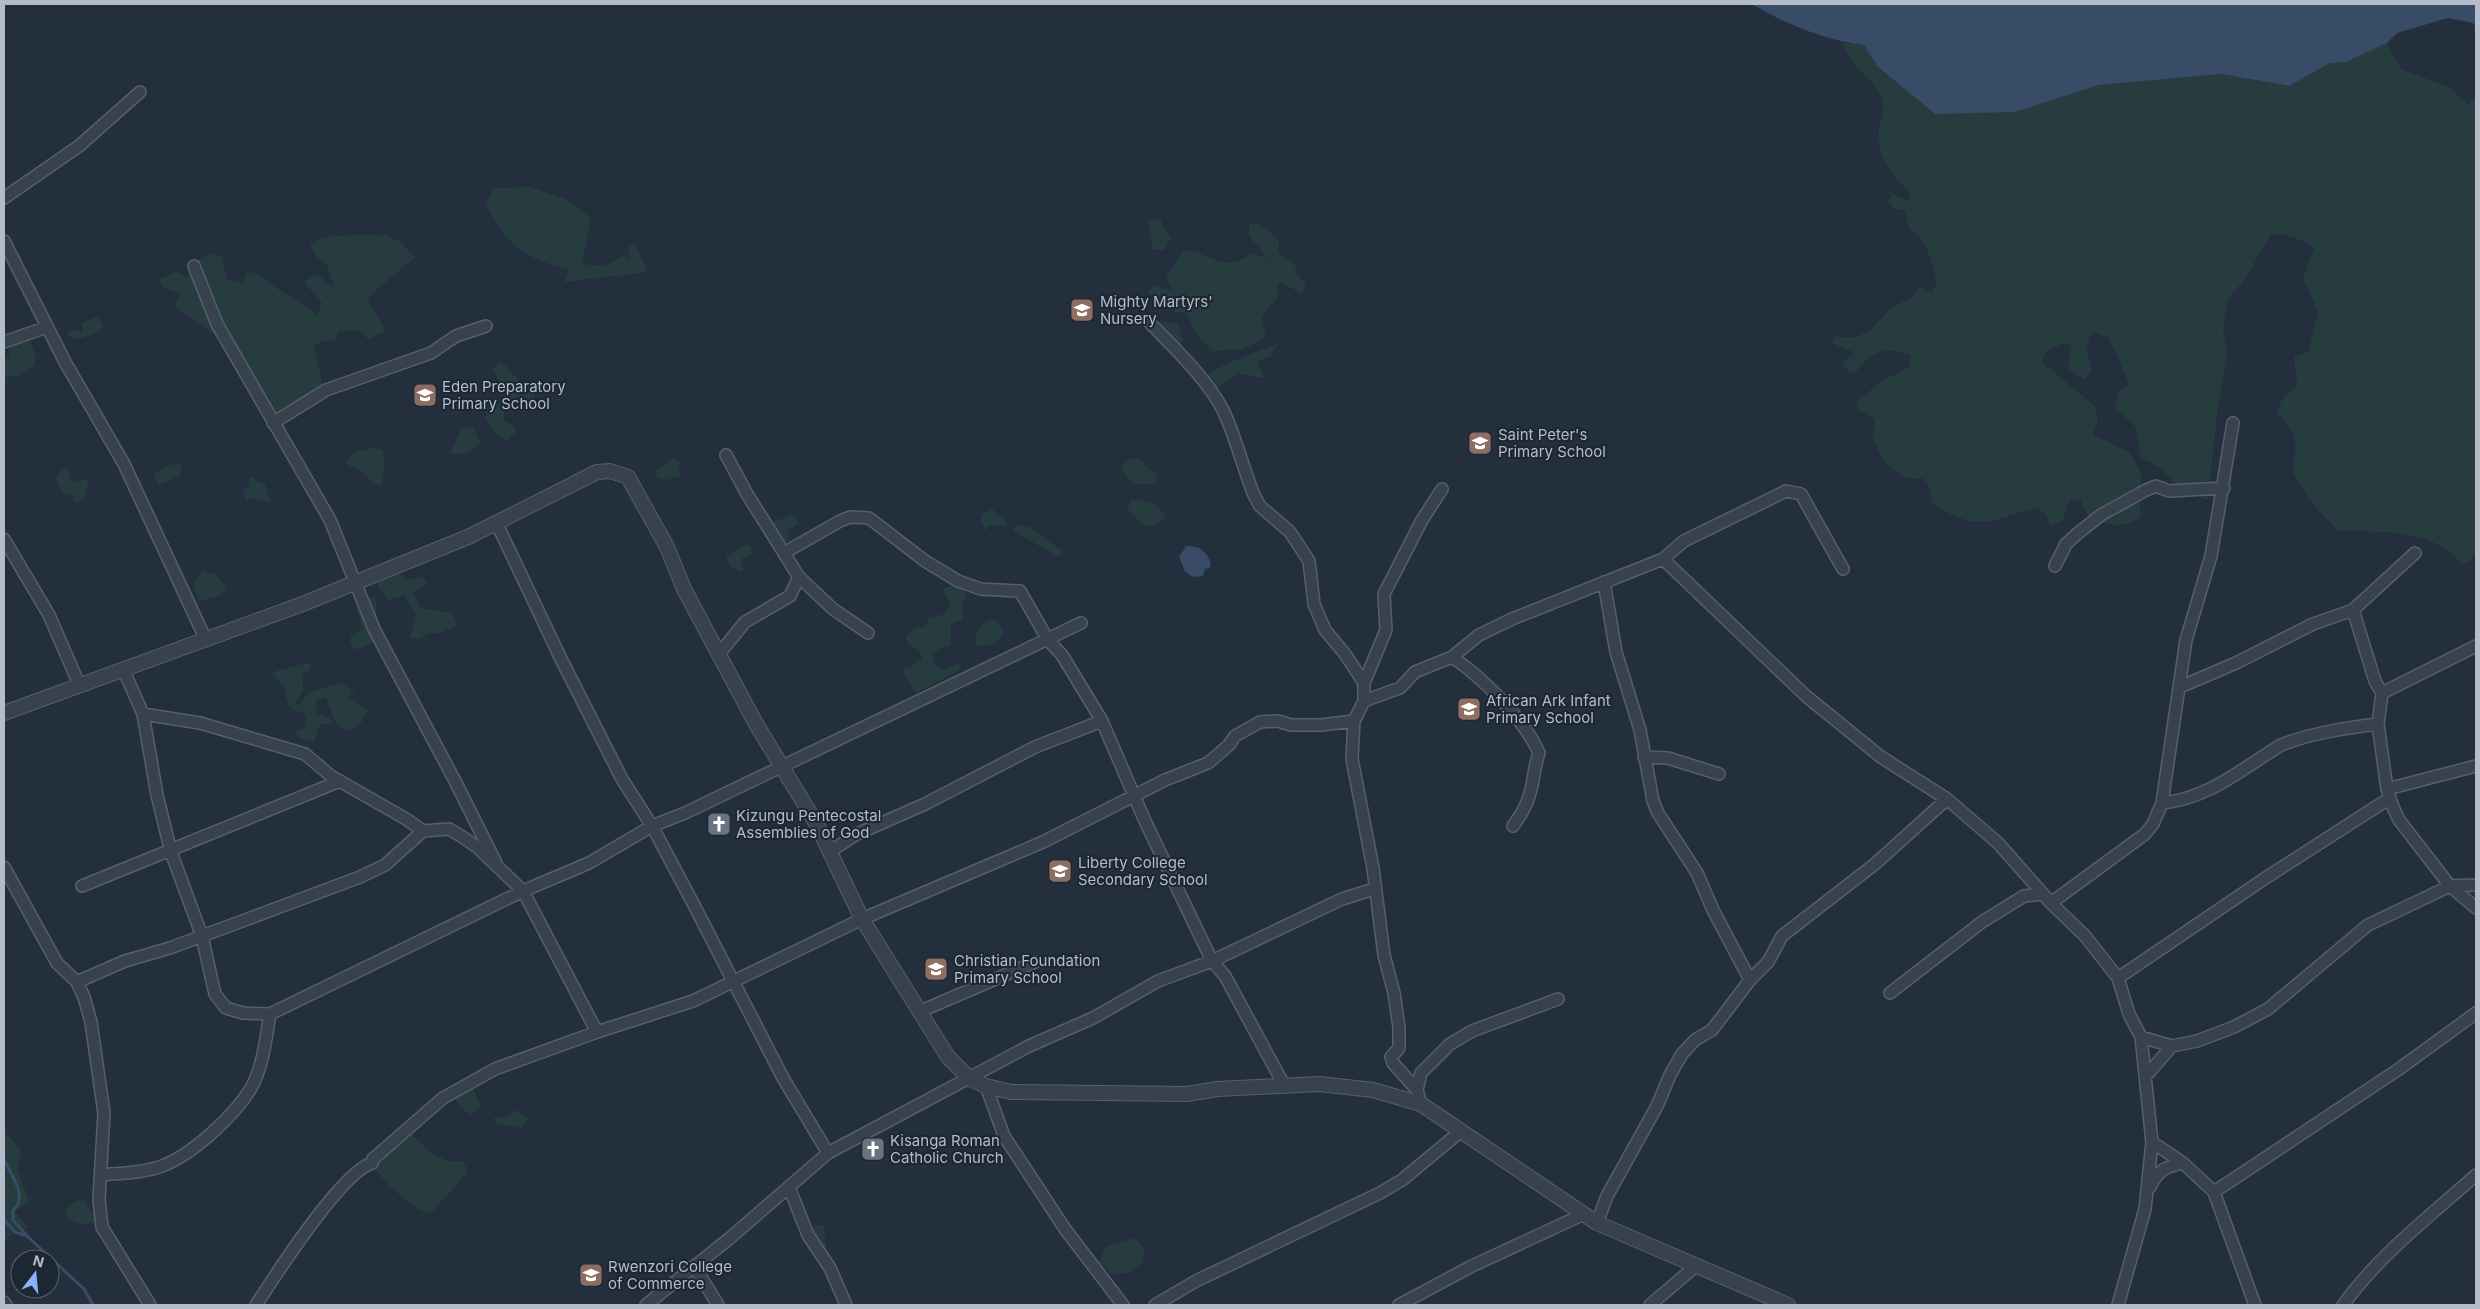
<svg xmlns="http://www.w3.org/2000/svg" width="2480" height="1309" viewBox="0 0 2480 1309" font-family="Inter,sans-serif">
<rect width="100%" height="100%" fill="#242f3e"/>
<path fill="#263c3f" d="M1843 43 1864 45 1877 66 2015 112 2099 85 2222 74 2289 86 2330 62H2346L2387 43 2401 69 2448 87 2469 105 2476 95V552L2468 562 2462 563C2452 555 2442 546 2430 541 2402 530 2367 532 2337 530 2324 517 2298 489 2293 471 2292 467 2294 460 2295 456 2298 435 2289 426 2276 412L2283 398 2297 385 2294 357 2308 352 2318 311 2303 279 2314 248C2300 238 2287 234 2271 234L2245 279 2228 299 2223 328 2227 356 2218 406 2208 500 2175 484 2160 467 2141 458 2136 427 2115 408 2117 394 2129 384 2109 338 2095 332 2089 337 2087 351 2092 371 2084 380 2068 368 2071 345 2064 343 2046 351 2042 362 2095 406 2098 421 2093 435 2129 452 2141 473 2140 517C2127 529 2100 527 2088 514 2085 511 2083 504 2080 500L2070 499 2063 520 2051 525 2045 514 2036 508C1987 521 1980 533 1933 504L1928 484 1923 478C1903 485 1881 461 1875 443 1872 437 1874 426 1875 419L1858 410 1856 401 1886 379 1909 367 1911 356C1900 351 1887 348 1875 354 1865 358 1862 370 1850 374L1842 362 1855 353 1832 343 1836 336C1877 346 1878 306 1911 299L1919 286 1932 292 1937 282C1931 261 1928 241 1909 228L1905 210 1894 209 1888 201 1893 194 1908 201 1910 191C1892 177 1874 152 1879 128 1883 114 1887 106 1878 91 1868 73 1847 64 1843 43Z
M530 187 565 199 591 218 582 264 604 266 624 255 629 259 628 247 635 244 647 270 643 273 563 282 567 277 568 269C545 263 527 258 509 240 500 231 494 216 485 205L494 188Z
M1160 219 1171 239 1164 250 1153 249 1148 220Z
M1259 223 1279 240 1278 252 1295 265 1297 274 1306 285 1302 293 1278 282 1277 298 1262 317 1266 338 1243 349 1212 351 1193 330 1187 313 1176 312 1148 293 1153 285 1174 291 1166 278 1184 250C1215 254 1220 273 1252 254L1268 258 1249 236V224Z
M386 235 401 242 415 257 367 298 386 331 368 339 359 331H338L336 339 323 341 314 347 322 382 321 391 273 423 262 415 220 339 174 305 181 294 161 286 160 279 176 272 187 278 191 263 213 253 222 257 227 280 242 283 247 271C266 276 263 279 278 289 291 298 305 304 317 315L322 303 304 282 315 275 322 278 334 288 327 265 316 256 310 244C325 232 366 236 386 235Z
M97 317 102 323 103 328 94 334 74 340 67 335 70 329 82 332V323Z
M1161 321 1178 324 1183 341 1175 351 1163 349 1153 332 1155 326Z
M25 338 30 340 36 356 34 366 20 376 4 377V359L8 358 10 351 5 347Z
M1277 344 1270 357 1257 361 1264 378 1239 374 1215 388 1206 383C1207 381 1206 378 1208 376 1214 366 1263 350 1277 344Z
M499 362 507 367 520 382 532 387 535 393 534 410 518 412 510 404 493 369Z
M493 403 497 405 502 403 505 406 503 421 513 425 517 431 507 440 496 435 485 418 488 405Z
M469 427 474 428 480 443 470 451 455 455 450 451C456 443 457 437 461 429Z
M373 448 382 450 385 460 382 484 374 485 360 470 344 463 355 452Z
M673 458 678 461 681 476 666 480 657 477 656 470Z
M1131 458 1140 460 1157 475 1155 483C1134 487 1131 484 1121 466Z
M179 463 182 467 180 476 159 485 153 475 165 466Z
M62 469H67L70 473 69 479 78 483 84 478 89 483 83 500 75 503 72 495 63 493 56 479Z
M250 477H255L256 481 265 484 270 500 268 502 254 498 246 501 243 491 248 487Z
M1131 500C1144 500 1160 503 1165 517L1156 526H1145L1127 509Z
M992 509 1003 518 1007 526H989L985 531 981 521 982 514Z
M792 515 797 518 798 524 788 530 789 540 786 543 773 531V522Z
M1015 525 1029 527 1064 552 1057 557 1013 530Z
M745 545 750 546 752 552 750 556 742 558 743 572 731 568 726 556Z
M203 571 215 574 227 587 220 596 198 601 193 583Z
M397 571 406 580 423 577 427 583 413 592 421 608 452 613 458 624 442 633H428L420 639 410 638 416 615 408 603 405 595 389 600 378 588V577Z
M951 586 961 588 967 595 962 605 963 619 951 624V646H945L932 653 935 666 944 669 958 664 961 669 916 693 904 673 903 667 910 668 922 658 920 651 912 647 905 639C909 630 916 627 926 627L928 619 944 614 950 606 943 589Z
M368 598H375L377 606 374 642 355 650 350 642 351 636 363 628 356 609Z
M994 619 998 622 1004 632C999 644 989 646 977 646 973 632 979 622 994 619Z
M302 664H311V668L303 674V692L295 702 299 705C311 688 320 690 339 683L349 688 355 695 348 696 368 710 359 726 349 731 337 726 326 698 317 699 315 712 332 720V724H320L314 742 297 737 296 731 306 726V715L291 708 286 697V688L272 674 276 671Z
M476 1086 473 1089 481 1106 471 1115 460 1107 455 1098Z
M517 1110 528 1118 525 1125 520 1128 498 1124 492 1119 509 1115Z
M4 1132 22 1151 17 1168 30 1203 14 1211 29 1228 16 1231 4 1241Z
M411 1134C429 1149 439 1164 463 1161L468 1172 430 1214 417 1209 388 1185 372 1165Z
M76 1201H84L97 1219 95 1224 90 1222 84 1225 68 1219 65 1211Z
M823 1225C824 1229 827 1254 827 1256L811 1229 814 1226Z
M1135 1238 1145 1249 1142 1263 1127 1273 1110 1274 1100 1262 1105 1247Z"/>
<path fill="#394c67" d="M1752 4H2476V27L2473 23 2448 18 2397 33 2387 43 2346 62 2330 63 2289 86 2222 74 2099 85 2015 112 1935 114 1877 66 1864 45C1825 40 1785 24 1752 4Z
M1186 546C1201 546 1209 552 1211 567L1205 569 1203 576 1193 577 1185 571 1179 557Z"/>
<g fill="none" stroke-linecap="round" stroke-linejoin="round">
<path stroke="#394c67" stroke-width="3" d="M4 1160C10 1173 29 1197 13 1210V1220L27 1236
M4 1220 15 1232 27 1236 84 1289 93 1305"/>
<g stroke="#565f6c" stroke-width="14">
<path id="minor" d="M4 198 79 146 140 92
M4 241 65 362 124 464 206 640
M194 266 217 324 330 520 374 629 455 781 496 863
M1151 324C1176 350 1208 380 1224 412 1236 438 1243 468 1254 495L1260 506 1290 532 1309 561 1314 604 1325 630 1345 654 1364 683V701
M4 342 47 327
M273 423 326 390 431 353 456 336 486 326
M726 455 747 494 799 577 833 609 868 633
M496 522 561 659 622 779 652 826 695 907 783 1078 828 1153
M4 539 49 615 79 684
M784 553 840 521 850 517 869 518 925 561 958 581 981 589 1020 591 1048 640 1062 655 1102 721 1145 821 1212 961 1225 976 1284 1085
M1663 559 1806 696 1881 757 1947 799 1998 843 2051 903 2085 936 2118 978 2129 1014 2141 1037 2152 1142 2145 1209 2118 1305
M2055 566 2066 544 2077 534 2101 515 2146 490 2156 486 2169 491 2224 488
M1604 582 1616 652 1640 730 1653 801 1658 813 1697 873 1713 910 1750 980
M2353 610 2375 681 2382 693 2378 724
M719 654 745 622 790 596 799 577
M1452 657C1482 677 1525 720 1539 753 1534 767 1534 780 1530 793 1527 806 1520 816 1513 826
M124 671 143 714 157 795 171 852 202 936 215 994 226 1008 243 1013 270 1014 523 891 589 863 652 826 685 813 1081 623
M1364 683 1386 630 1384 594 1422 520 1442 489
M2180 687 2236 663 2313 624 2353 610 2415 553
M2382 693 2476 646
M143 714 200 723 305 754 331 776 406 819 423 831
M1644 757 1668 758 1719 774
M2387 789 2476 766
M2162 803C2208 799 2243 768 2281 745 2312 733 2345 728 2378 724L2387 789 2393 807 2399 820 2450 886 2476 885
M831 851 857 834 925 804 1035 747 1102 721
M4 867 57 963 77 982 84 997 91 1022 104 1113 99 1199 102 1227 150 1305
M82 886 340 781
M2051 903 2145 834 2153 824 2162 803 2186 640 2211 556 2233 423
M2118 978 2267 877 2390 798
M77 982 125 961 170 948 360 877 385 865 423 831 449 829 461 836 477 847 523 891 597 1032
M1890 993 1982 922 2024 896 2043 894
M921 1011 1035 962
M2141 1037 2172 1046
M2145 1077 2172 1046 2197 1041 2234 1027 2268 1009 2368 925 2450 886 2476 908
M986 1086 1004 1136 1065 1229 1123 1305
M1417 1090 1421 1073 1450 1044 1472 1031 1558 999
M1421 1104 1417 1090 1393 1063 1391 1057 1399 1048V1027L1394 993 1384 955 1373 868 1352 759 1354 721 1364 701 1400 688 1415 672 1452 657 1479 635 1512 619 1663 559 1684 541 1786 491 1801 494 1843 569
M2152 1142 2183 1163 2214 1192 2255 1305
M102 1175C122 1173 143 1173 162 1166 192 1155 235 1115 251 1088 263 1067 266 1038 270 1014
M789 1187 808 1235 830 1268 846 1305
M2150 1187C2158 1170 2165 1167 2183 1163
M2214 1192 2399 1069 2476 1013
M1597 1223 1607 1196 1657 1106 1670 1075 1682 1054 1695 1040 1712 1030 1750 980 1768 962 1782 936 1875 864 1947 799
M694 1266 718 1305
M4 1302 6 1305
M256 1305C276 1274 341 1173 372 1163L373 1159 443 1098 495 1069 597 1032 693 1001 862 919 1043 842 1165 780 1208 763 1229 745 1235 736 1260 722 1278 721 1291 725H1321L1354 721
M646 1305 730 1238 828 1153 1029 1046 1093 1018 1158 981 1212 961 1342 899 1374 889
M1155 1305 1196 1281 1380 1193 1402 1180 1461 1131
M1399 1305 1472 1266 1584 1214
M1650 1305 1697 1265
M2343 1305C2379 1255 2430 1216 2476 1175"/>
</g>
<g stroke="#565f6c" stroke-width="16">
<path id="tertiary" d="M4 713 300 605 468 537 597 472 610 471 628 477 667 547 684 589 756 724 816 823 862 919 948 1057 970 1079 986 1086 1011 1092 1186 1094 1218 1089 1319 1084 1373 1090 1421 1104 1597 1223 1788 1305"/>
</g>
<use href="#minor" stroke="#38414e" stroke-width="11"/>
<use href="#tertiary" stroke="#38414e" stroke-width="14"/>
</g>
<defs>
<g id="school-square" transform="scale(1.25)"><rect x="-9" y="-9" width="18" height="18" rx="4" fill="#8d6e63" stroke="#1d2633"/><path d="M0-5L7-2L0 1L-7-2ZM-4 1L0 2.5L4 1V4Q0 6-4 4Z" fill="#fff"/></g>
<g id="church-square" transform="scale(1.25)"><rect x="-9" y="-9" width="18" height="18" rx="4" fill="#6b7280" stroke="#1d2633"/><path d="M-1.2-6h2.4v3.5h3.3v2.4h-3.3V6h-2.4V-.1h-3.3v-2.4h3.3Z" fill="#fff"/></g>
<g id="university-square" transform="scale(1.25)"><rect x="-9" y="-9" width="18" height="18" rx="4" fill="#8d6e63" stroke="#1d2633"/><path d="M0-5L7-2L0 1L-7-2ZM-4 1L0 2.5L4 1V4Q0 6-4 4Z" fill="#fff"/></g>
</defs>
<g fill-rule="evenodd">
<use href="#school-square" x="1082" y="310"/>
<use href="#school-square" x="425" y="395"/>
<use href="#school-square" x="1480" y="443"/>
<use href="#school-square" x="1469" y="709"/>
<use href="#church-square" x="719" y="824"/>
<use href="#university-square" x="1060" y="871"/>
<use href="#school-square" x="936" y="969"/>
<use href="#church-square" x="873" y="1149"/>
<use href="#university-square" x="591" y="1275"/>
</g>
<g text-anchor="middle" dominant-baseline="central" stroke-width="4" stroke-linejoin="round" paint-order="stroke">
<g font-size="15" fill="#b4bcc9" stroke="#1d2633" text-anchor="start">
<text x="1100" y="301">Mighty Martyrs'<tspan x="1100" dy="17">Nursery</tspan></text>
<text x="442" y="386">Eden Preparatory<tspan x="442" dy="17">Primary School</tspan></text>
<text x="1498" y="434">Saint Peter's<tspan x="1498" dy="17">Primary School</tspan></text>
<text x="1486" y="700">African Ark Infant<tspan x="1486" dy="17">Primary School</tspan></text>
<text x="736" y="815">Kizungu Pentecostal<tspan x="736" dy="17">Assemblies of God</tspan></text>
<text x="1078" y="862">Liberty College<tspan x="1078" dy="17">Secondary School</tspan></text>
<text x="954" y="960">Christian Foundation<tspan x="954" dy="17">Primary School</tspan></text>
<text x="890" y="1140">Kisanga Roman<tspan x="890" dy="17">Catholic Church</tspan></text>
<text x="608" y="1266">Rwenzori College<tspan x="608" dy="17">of Commerce</tspan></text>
</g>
</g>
<rect width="2480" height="1309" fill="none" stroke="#b4bcc9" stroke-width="10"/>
<g transform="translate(35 1274) rotate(16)"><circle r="24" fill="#1d2633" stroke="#59626f"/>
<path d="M0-4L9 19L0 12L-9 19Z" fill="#8ab4f8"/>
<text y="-8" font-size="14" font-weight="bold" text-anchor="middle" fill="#b4bcc9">N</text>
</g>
</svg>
